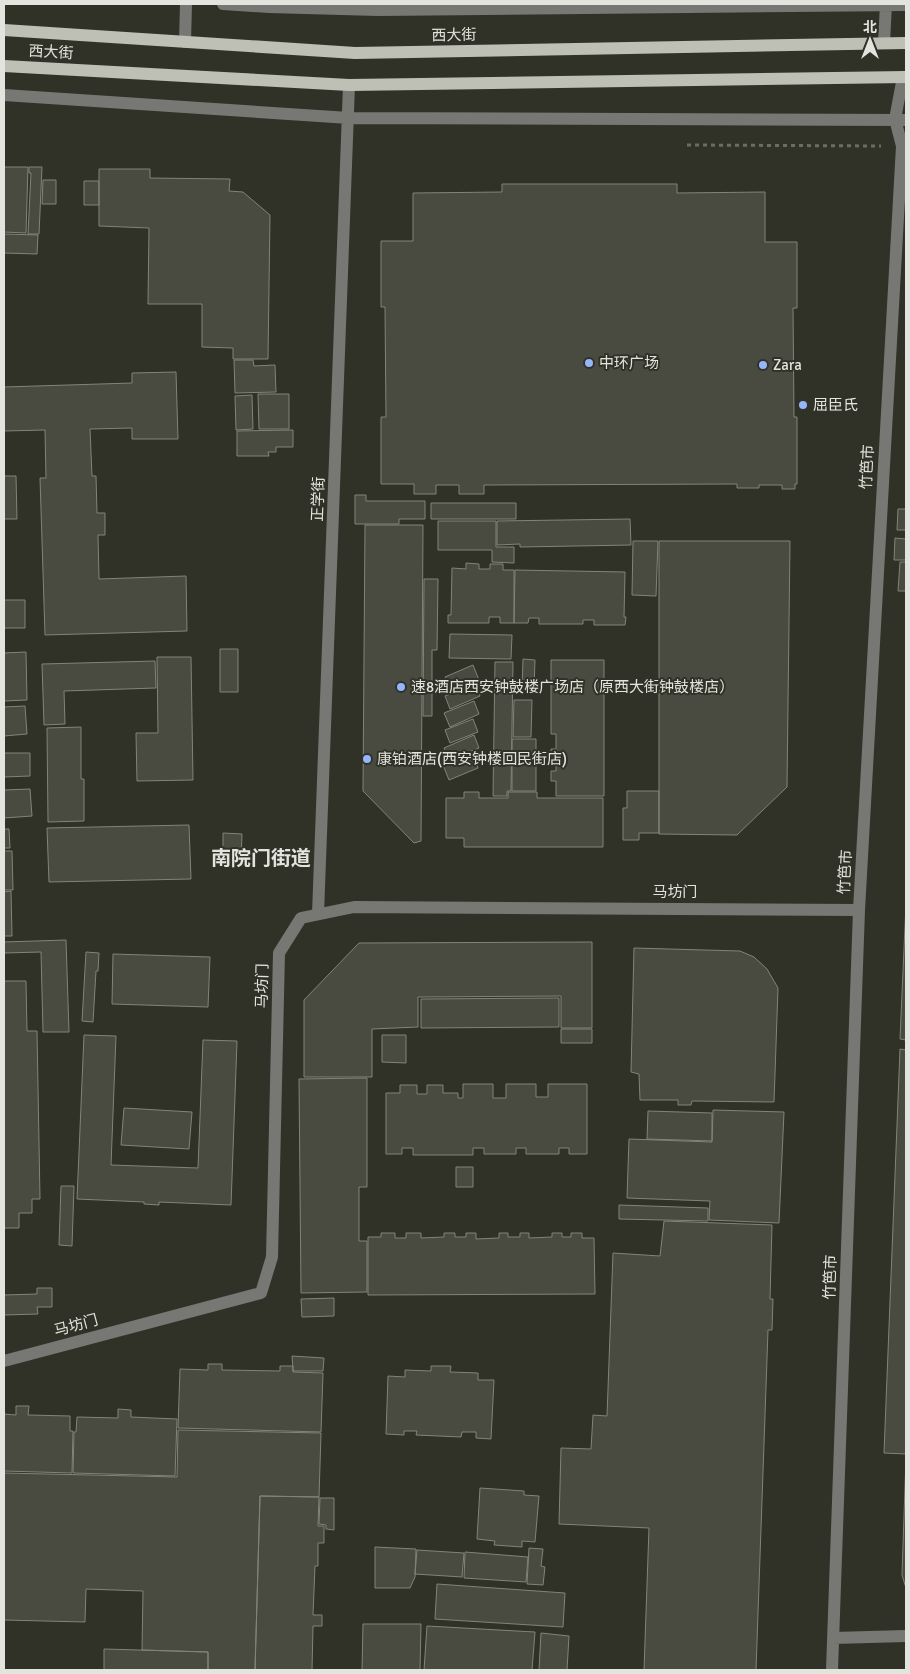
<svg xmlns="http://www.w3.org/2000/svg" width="910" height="1674" viewBox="0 0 910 1674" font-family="Signika,'Noto Sans SC',sans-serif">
<rect width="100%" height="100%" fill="#303228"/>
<path fill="#494b40" stroke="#828479" d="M4 167H28L26 233 4 232Z
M29 167H42L39 234H28L31 173H29Z
M99 169H150V178L230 179 229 191 243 192 270 215 268 359H233V348L202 347V304H148L149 228 99 226Z
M43 180H56V204H42Z
M84 181H99V205H84Z
M502 184H677V193L765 192V242H797V308H793L794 417H797V484H795V489H782V485H759V488H737V484L484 485V494H459V485H436V494H414V484H381V417H386L385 307H381V241H413V193L502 192Z
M4 234 38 235 37 254 4 253Z
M234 360H253L254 366 275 365 276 392 235 393Z
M176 372 178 439H132V428L90 429 92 476H96L97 513H105V535H98L99 579 186 576 187 631 45 635 40 478H46L45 430 4 431V387L132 383V373Z
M258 394H289V429H259Z
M252 395 253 429 236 430 235 396Z
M293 430V447H276V452H268L269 456H237V431Z
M4 476H16L17 519H4Z
M355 495H366V501H425V519H399V524H355Z
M431 503H516V519H431Z
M898 509H906V530H897Z
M630 519 631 545 520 547V544L497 545V521Z
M438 521H496V547H514V563L492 562V550H438Z
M365 525H423L421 841 414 843 363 791Z
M895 538 906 539V560H894Z
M633 541H658L656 596 632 595Z
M659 541H790L787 787 737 835 659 834Z
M900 562H906V591H898Z
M466 563 479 564V569H490V564H503V570H514V623H500V617H489V623H448V615H451L452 568 466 569Z
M515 570 625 572 624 617H626L625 625H594V620H583V624H539V618H529L528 623H514Z
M424 579H438L437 650H432V716H423Z
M4 600H25V628H4Z
M450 634 512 635 511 659 449 658Z
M220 649H238V692H220Z
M26 652 27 700 4 701V653Z
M157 657H191L193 780 137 781 136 733H158Z
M523 659 535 660 534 688H522Z
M551 660H604V796H556V781H551V771H556V759H551V749H556V734H551Z
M155 661 156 688 64 691 65 724 44 725 42 664Z
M495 662H513L511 791H507V796H493Z
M473 665 479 680 452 692 445 677Z
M475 684 480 696 450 709 445 696Z
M514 700H532L531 737H513Z
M474 701 479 714 450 727 444 713Z
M25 706 27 734 4 736V707Z
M473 719 478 732 450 743 445 730Z
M81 727V779H84V821L48 822 47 728Z
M474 735 479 748 449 760 444 748Z
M512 739H536V791H512Z
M4 753H30V776L4 777Z
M473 753 478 768 449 780 443 765Z
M30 789 32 816 4 818V790Z
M627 791H659V833H639V840H623V808H627Z
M464 792H479V798H508V792H537V798H603V847H464V838H446V798H464Z
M189 825 191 879 49 882 47 828Z
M4 829H9L10 848H4Z
M223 833 242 834 241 860H223Z
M4 851H12L13 890H4Z
M11 891 12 936H4V892Z
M906 904V1040L900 1039Z
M66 940 69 1032H43L41 952 4 953V942Z
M592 942V1028H561V996L418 997V1027L372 1029V1077H304V1000L359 943Z
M634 948 740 951 754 957 767 969 778 988 774 1102 692 1101 691 1105H678V1100H640L639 1074 631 1072Z
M86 952 99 953 98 971H96L93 1022 82 1021Z
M113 954 210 957 208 1007 112 1004Z
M4 981H26L27 1031H37L40 1199H32V1213H19V1228H4Z
M559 998V1027L421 1028V999Z
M561 1029H592V1043H561Z
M84 1035 116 1036 111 1165 198 1168 203 1040 237 1041 231 1205 159 1202V1205L144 1204V1202L77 1199Z
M382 1035H406V1063L382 1062Z
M900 1049 906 1050V1454L884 1453Z
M367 1078V1187H359V1241H367V1292L301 1293 299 1079Z
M463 1084H493V1098H506V1084H536V1097H548V1084H587V1154H569V1148H559V1154H526V1148H516V1154H484V1148H473V1155H413V1148H402V1154H386V1093H400V1085H417V1094H427V1085H443V1093H458V1098H463Z
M124 1108 192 1112 189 1149 121 1145Z
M713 1110 784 1112 779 1223 709 1220 710 1201 627 1198 629 1139 712 1142Z
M648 1111 712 1113V1141L647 1139Z
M456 1167H473V1187H456Z
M61 1186H74L72 1246 59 1245Z
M619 1205 708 1208V1221L619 1219Z
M664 1221 772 1225 770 1299H773L772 1330H768L756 1670H644L649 1528 559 1524 561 1448 591 1449 593 1415 607 1416 613 1253 660 1256Z
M381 1233H395V1238H406V1233H421V1238L444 1237V1233H455V1237H466V1233H476V1239L499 1238V1233H508V1237H520V1233H529V1238L552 1237V1233H562V1237H571V1233H582V1238H594L595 1294 368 1295V1237H381Z
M37 1288H52V1307H37L38 1314 4 1315V1295L37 1294Z
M334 1298V1316L302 1317 301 1299Z
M292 1356 324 1358 323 1371H293Z
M208 1364H222V1370L280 1371V1366H293V1372L323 1373 321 1432 178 1428 180 1369 208 1370Z
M431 1366H451L450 1372 478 1373V1380H494L491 1439 476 1438V1432H462L461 1437 416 1435 417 1431H404V1435L386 1434 388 1376 405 1377V1370L431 1371Z
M16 1406H29L28 1415 70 1416V1431H73L72 1473 4 1471V1414L16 1415Z
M118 1409 131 1410V1417L177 1419 175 1476 73 1473 74 1432H76L77 1417 118 1418Z
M178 1430 321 1433 319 1497 260 1496 255 1670H208V1652L142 1650 143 1591 86 1589 85 1622 4 1620V1473L177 1477Z
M906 1457V1588L902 1575Z
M480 1488 524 1491V1495L539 1496 535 1542 522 1541V1547L494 1545 495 1541 477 1539Z
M260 1496 319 1497 318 1526H324V1543H318V1566H315L313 1615H322V1626H313L312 1670H255Z
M320 1498H334V1530L326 1529V1525L319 1524Z
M375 1547 416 1549 415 1577 410 1588H375Z
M529 1548 543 1549 541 1566 545 1567 543 1585 527 1584Z
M417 1550 464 1553 462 1577 415 1574Z
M465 1552 528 1557 526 1582 464 1578Z
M437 1584 565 1593 563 1627 435 1619Z
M363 1624H421L420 1670H362Z
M427 1626 535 1632 532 1670H424Z
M541 1633 569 1636 567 1670H539Z
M104 1649 208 1652V1670H104Z"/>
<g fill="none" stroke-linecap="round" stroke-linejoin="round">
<path stroke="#6b6d64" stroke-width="3" stroke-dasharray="4 4" stroke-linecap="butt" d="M687 145 881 146"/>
<path stroke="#777873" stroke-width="12" d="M223 4 269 7 378 10 906 5
M185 42 186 4
M884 43 886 4
M4 95 349 118 906 120
M318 914 349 85
M4 1361 261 1293 272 1257 279 953 301 918 354 907 859 910
M833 1638 906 1636
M832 1670 859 910 902 146 895 119 903 77"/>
<path stroke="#bec0b5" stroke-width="12" d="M4 30 355 53 906 43
M4 66 349 85 906 77"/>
</g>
<g fill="#95b6fd" stroke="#303228" stroke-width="2">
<circle cx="589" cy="363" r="5"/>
<circle cx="763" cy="365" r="5"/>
<circle cx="803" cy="405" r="5"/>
<circle cx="401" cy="687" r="5"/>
<circle cx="367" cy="759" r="5"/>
</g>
<g text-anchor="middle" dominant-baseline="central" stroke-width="4" stroke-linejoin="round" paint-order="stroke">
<g font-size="15" fill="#e3e4dd" stroke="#303228">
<text transform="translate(454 35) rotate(-1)">西大街</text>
<text transform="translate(51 52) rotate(3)">西大街</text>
<text transform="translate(867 467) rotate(-87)">竹笆市</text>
<text transform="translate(318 499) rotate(-88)">正学街</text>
<text transform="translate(845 872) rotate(-87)">竹笆市</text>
<text x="675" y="892">马坊门</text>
<text transform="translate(262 986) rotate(-89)">马坊门</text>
<text transform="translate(830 1277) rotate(-88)">竹笆市</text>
<text transform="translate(76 1325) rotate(-15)">马坊门</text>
</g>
<g font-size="15" fill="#e3e4dd" stroke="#303228" text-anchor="start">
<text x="599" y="363">中环广场</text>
<text x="773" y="365">Zara</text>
<text x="813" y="405">屈臣氏</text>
<text x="411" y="687">速8酒店西安钟鼓楼广场店（原西大街钟鼓楼店）</text>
<text x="377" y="759">康铂酒店(西安钟楼回民街店)</text>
</g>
<g font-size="20" font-weight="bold" fill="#e3e4dd" stroke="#303228">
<text x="261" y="858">南院门街道</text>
</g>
</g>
<rect width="910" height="1674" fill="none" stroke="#e3e4dd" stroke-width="10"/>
<g transform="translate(870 40)" stroke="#303228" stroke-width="4" paint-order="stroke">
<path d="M0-4L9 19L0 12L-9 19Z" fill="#e3e4dd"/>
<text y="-8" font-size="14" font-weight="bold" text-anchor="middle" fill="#e3e4dd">北</text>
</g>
</svg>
